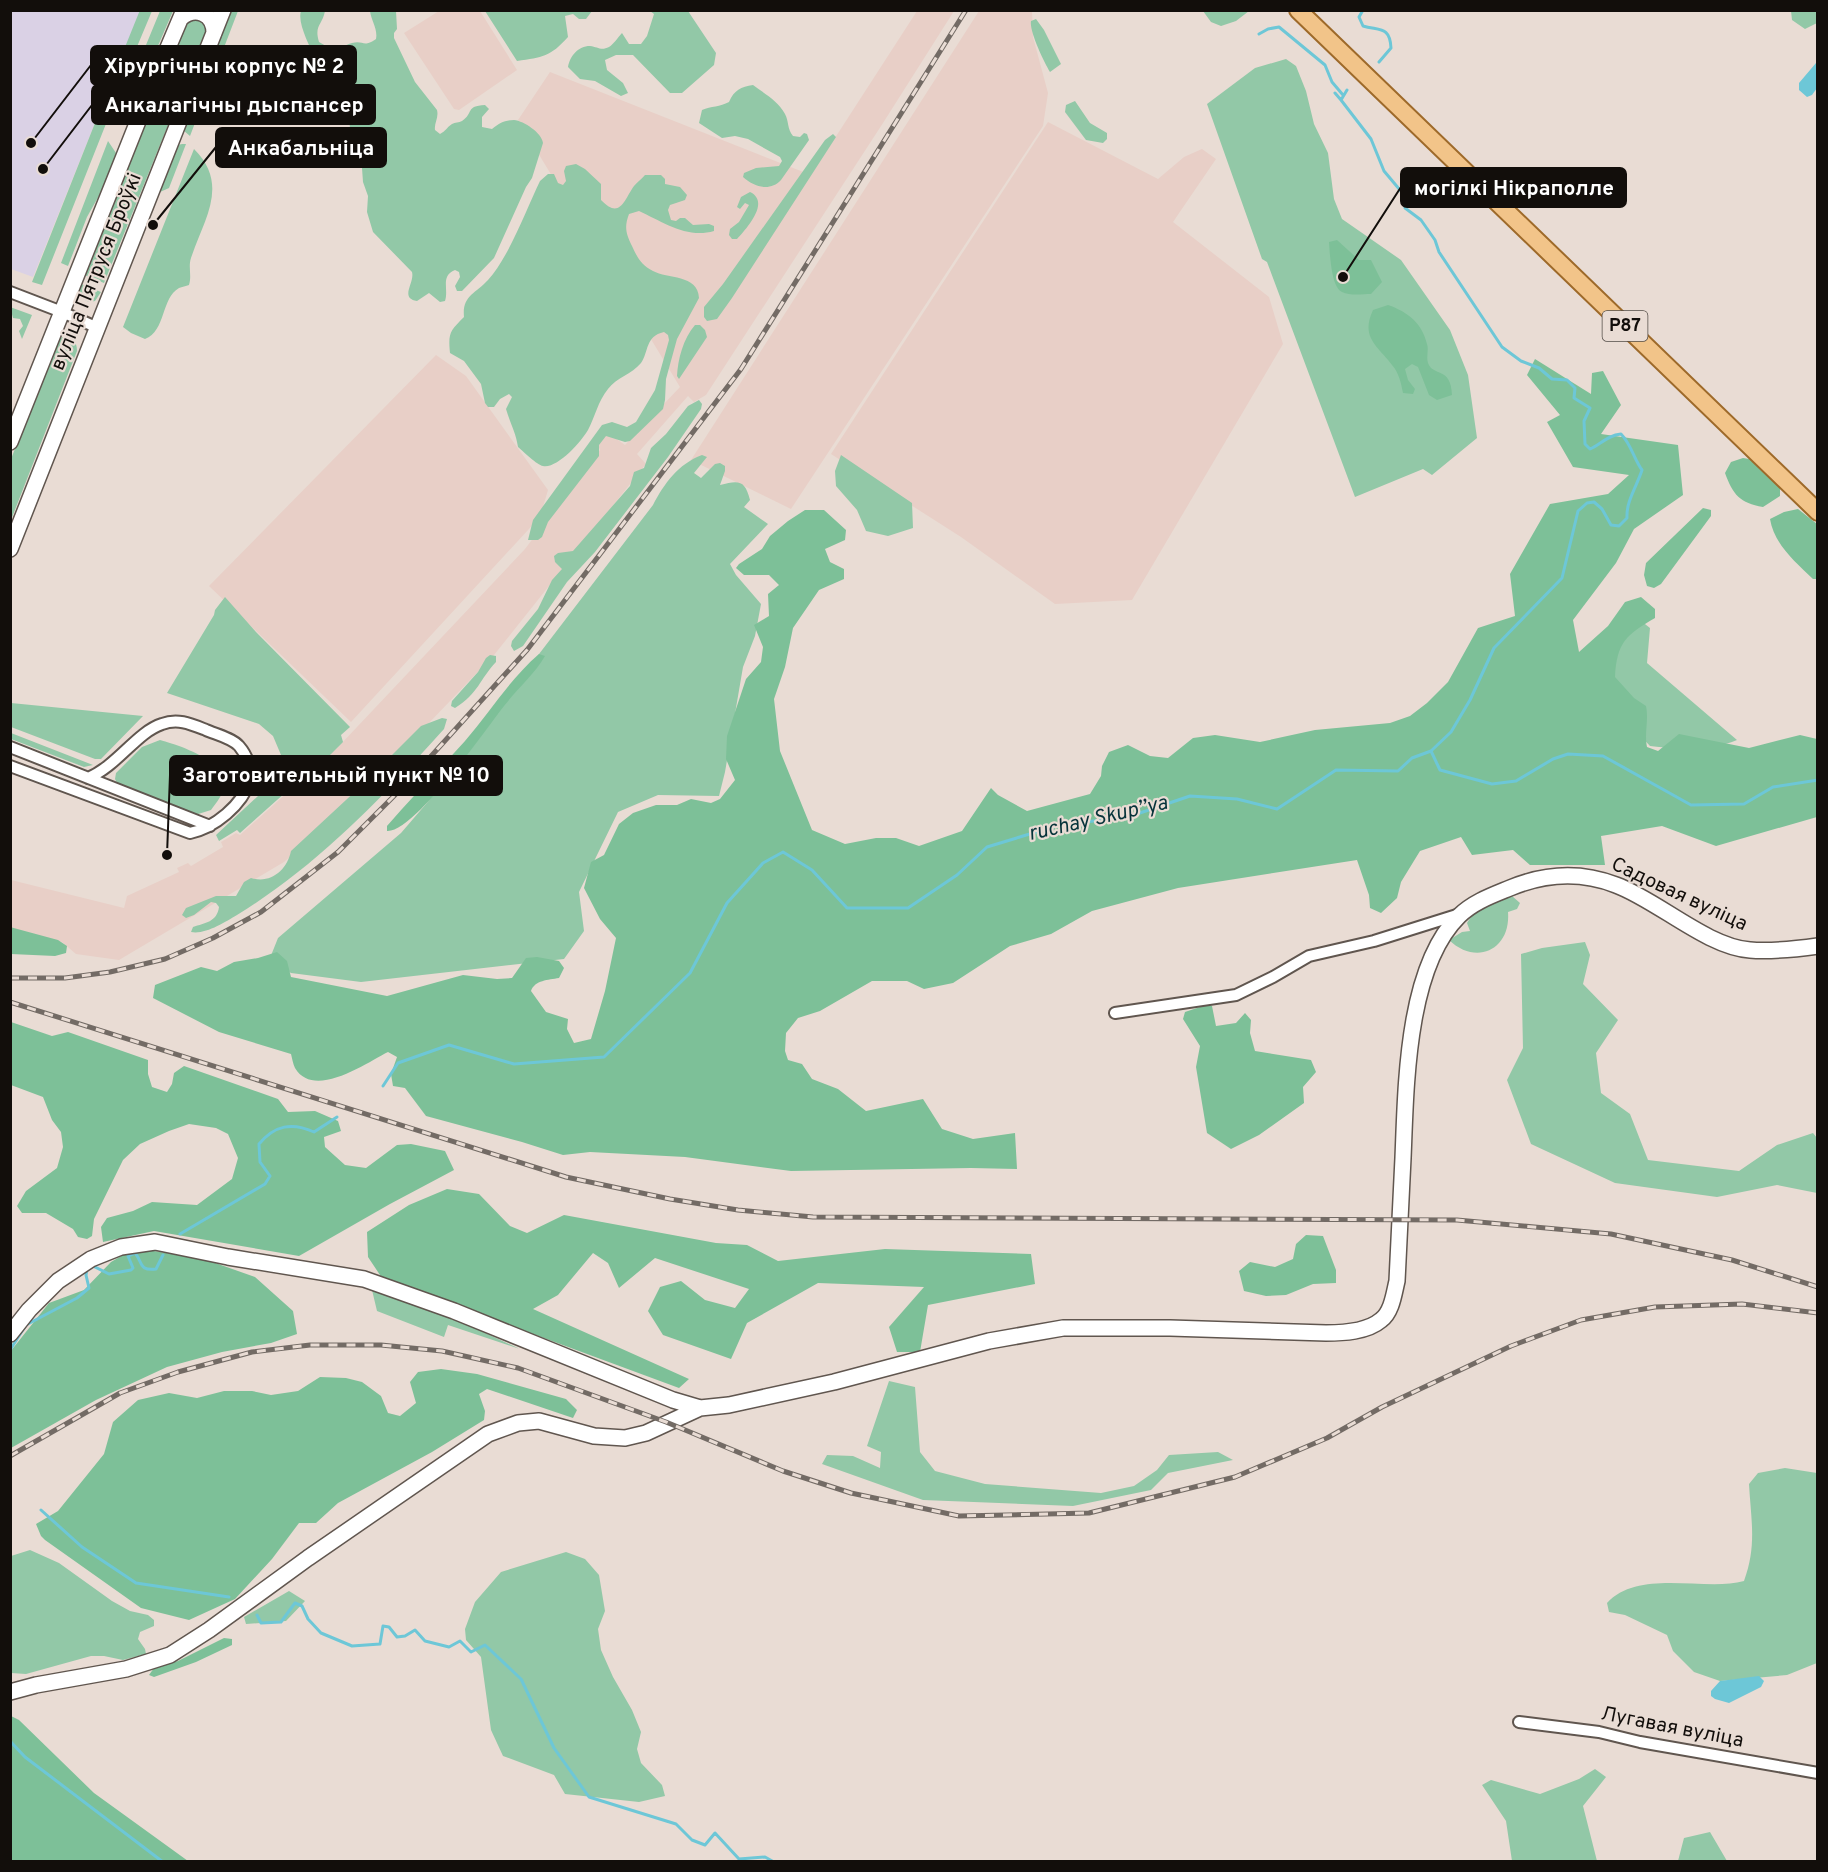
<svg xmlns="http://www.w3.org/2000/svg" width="1828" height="1872" viewBox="0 0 1828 1872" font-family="Overpass,sans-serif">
<rect width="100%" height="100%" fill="#e9dcd4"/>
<path fill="#e8cfc7" d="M439 11H480L517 70 459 110 454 109 404 33Z
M917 11H954L883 123 706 395 694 402 688 396 637 454 646 464 494 655 363 792 284 862 119 960 76 954 62 942 11 929V880L124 908 127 896 179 872 177 868 188 863 191 866 223 847 221 842 236 833 240 835 340 745 525 549 600 450 597 443 607 432 625 445 680 387 518 120 550 72 811 175Z
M979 11H1032L1033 37 1048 93 1043 126 791 509 691 460Z
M1048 122 1158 179 1184 157 1202 149 1216 159 1173 222 1269 297 1283 344 1132 600 1055 604 961 537 831 454Z
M436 355 466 376 548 490 540 517 351 722 209 586Z"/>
<path fill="#dad1e5" d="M10 11H140L33 277 11 269Z"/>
<path fill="#92c8a7" d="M140 10 152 11 131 61 121 57Z
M160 11H173L151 62 146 64 139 62Z
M228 11H238L190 136 183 130Z
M301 11H325C322 26 314 25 319 42L333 50C340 49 345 45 352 43 364 40 363 48 376 39 378 29 371 20 370 11H396L397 29 394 33V38L415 82 437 110C439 118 434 123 435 130L440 134C446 131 446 128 452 124 455 122 459 123 462 121 474 113 465 106 485 105L489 109 482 117V127L492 129C499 123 505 120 514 120 524 121 542 133 543 143L532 178 526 187 494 258 462 291H457L455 286 460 277 459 272 455 270C440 276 449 289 445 301L440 302 429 293 417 301C399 298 415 283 412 272L373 232 367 212 368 196 363 182 362 168 351 137 346 92C340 84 330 84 335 73L333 68 315 59C310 46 297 23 301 11Z
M485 11H592L586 19H579L573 14 565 16 568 37C550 57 543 57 517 61Z
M650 11H688L716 53 714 65 682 93H670L633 55H616L605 60 607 70 623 83 628 93 621 96 595 81 580 79 568 67C570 56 578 46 590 46 598 47 601 51 609 47 614 44 618 37 622 33L629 44H641L647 36 654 14Z
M1203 11H1249L1236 21 1221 26 1211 22Z
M1791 11H1817V23L1805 29 1792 20Z
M200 16 207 29 104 283 84 275 185 20Z
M1036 19 1044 30 1061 64 1050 72C1044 62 1029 31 1031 21Z
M1286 59 1296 66 1306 91 1314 124 1328 153 1334 199 1342 219 1401 260 1450 330 1468 375 1477 438 1432 475 1423 469 1355 497 1267 262 1262 259 1207 104 1255 68Z
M116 70 121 76V86L42 285 32 282Z
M135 72 142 75 143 81 137 100 125 102Z
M753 85C765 94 778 101 785 114 789 121 787 129 793 136L800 137 804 133 807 134 809 140 781 180C770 192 754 187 743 177L744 173 756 168 779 166 782 161 780 157 748 139 735 136 722 138 699 123 702 110C711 106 720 107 729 102 734 90 741 87 753 85Z
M1075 101 1090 123 1107 133V139L1103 143 1086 140 1065 112 1066 105Z
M833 134 836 137 732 298 717 319 707 321 704 317V307L723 284 825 140Z
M108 141 116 153 105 185 87 217 68 266 61 263Z
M182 144H186L169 188 160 192 162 179 174 146Z
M194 149C230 185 204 219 191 258 188 267 192 276 189 285 186 286 182 287 179 288 161 298 166 331 145 339L131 333 123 327Z
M576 164 585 169 601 184V200C620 220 624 200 634 186 637 182 642 179 645 175H661L665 179V184L680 187 687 195 685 200 670 205 668 210 671 220 676 221 680 218H685L693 225 709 224 714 226V231C687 239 663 222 639 211L629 214C624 227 626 234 632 246 637 257 641 265 653 271 667 279 698 274 699 298L677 339 666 379 665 400 663 409 630 441 625 442 606 436 599 445V456L548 522 542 537 538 540H528L533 520 602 425 612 422 627 427 636 422 655 390 669 340 668 335 664 332C645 336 649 352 641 363 632 374 616 378 608 389 598 401 595 417 588 430 581 442 557 469 543 466 537 465 524 452 518 447 516 433 510 423 506 409L512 397 509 394 500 399 494 407H488L485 403 481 384 464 361 450 353C448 333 450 331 464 317 462 296 475 294 488 280 509 257 526 210 540 181L548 174H554L558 183 563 185 566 181 564 171 566 166Z
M750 192C771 202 746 229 737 239H732L729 235 730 229 739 222 749 205 745 203 740 209 737 207 741 197Z
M81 284 101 292 95 301 89 302 81 298 79 294Z
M10 307 32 315 22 339 19 331 23 326 20 319 13 318Z
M695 325H700L705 330 707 337 679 379 677 376C678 359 683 339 695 325Z
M62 337C72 337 77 341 77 351L11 520V459L57 341Z
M699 400 702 404 701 409 668 457 595 552 567 582 523 646 514 651 511 646 512 641 538 609 552 580 562 569 555 562 554 556 558 553 573 551 630 486 634 472 644 468 651 448 666 434 688 406Z
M702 455 707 457 694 473 701 478 715 464 720 463 725 466V471L720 485C739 480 745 480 750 500L744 507 768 524 730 564 736 575 761 604 755 636 743 667 725 772 719 796 658 795 618 812 579 892 584 931 564 959 361 982 291 973 270 958 278 938 401 833 457 768 510 692 653 505C664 484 678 464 702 455Z
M841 455 912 503 913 528 888 536 866 531 857 510 836 486 835 471Z
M225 597 256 632 350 727 341 735 343 742C334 751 321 766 309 767L286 792 240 833 237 830 219 841 216 835 272 783 281 755 273 736 259 724 167 693 214 615 215 610Z
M1631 613 1650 628 1647 663 1737 740C1711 751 1678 749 1650 746L1597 689Z
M490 655 496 656V662C479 680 479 693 455 708L451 706 452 701 478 672 486 658Z
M11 703 143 716 101 759H95L11 727Z
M442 718 447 719 444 729C382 798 317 866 237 915 225 922 205 935 191 932L193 927C205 923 217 922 219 907L216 903 211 902 194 915 186 918 182 915 186 908 216 896H236L244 882 251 878C271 884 287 870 291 851L360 787 421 726Z
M11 733 93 765 84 767 11 739Z
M160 740C179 745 227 761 224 786 223 795 216 803 211 810L195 815 117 783 115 779 116 773 142 747Z
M1512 896 1520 903 1517 909 1508 912C1511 950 1476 966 1449 940L1462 932 1470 931 1467 923C1476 907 1496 902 1512 896Z
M1585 942 1590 955 1583 984 1618 1020 1596 1053 1601 1093 1630 1114 1648 1160 1739 1171 1777 1145 1813 1133 1817 1138V1193L1777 1185 1717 1197 1615 1183 1531 1144 1507 1080 1523 1048 1521 954 1542 948Z
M372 1290 440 1312 520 1349 448 1325 444 1337 377 1311Z
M889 1381 915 1387 920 1452 935 1471 985 1484 1101 1493 1134 1486 1157 1470 1169 1455 1218 1452 1233 1460 1168 1473 1151 1490 1073 1506 923 1500 822 1464 827 1455 853 1456 880 1468 881 1452 867 1446Z
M1785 1468 1817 1473V1663L1787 1675 1720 1681 1694 1672 1673 1651 1667 1635 1625 1615 1609 1612 1607 1603C1639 1568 1705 1592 1744 1581 1757 1546 1751 1520 1749 1484L1758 1473Z
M30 1550 59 1563 112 1601 130 1611 148 1615 154 1620V1626L140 1632 138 1639 145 1649 146 1654 123 1660 104 1656H91L26 1674 11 1673V1556Z
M566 1552 585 1559 599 1575 605 1611 598 1629 601 1650 613 1677 632 1710 641 1732 637 1749 641 1763 662 1785 665 1796 639 1802 565 1794 554 1775 503 1756 491 1730 481 1657 466 1640 465 1629 475 1602 501 1572Z
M289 1591 305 1601 286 1621 246 1624 244 1617Z
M1595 1769 1606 1777 1583 1806 1597 1861H1512L1506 1821 1482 1785 1491 1780 1540 1794 1579 1779Z
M1710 1832 1727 1861H1678L1684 1838Z"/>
<path fill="#7dc098" d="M1337 240 1359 260H1371L1382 282 1371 294C1363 294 1350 296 1342 292 1331 287 1330 254 1329 242Z
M1388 305C1408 312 1422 323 1427 344 1429 350 1426 357 1428 363 1433 377 1451 366 1452 395L1437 400 1429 395 1418 367 1412 364 1405 369 1408 380 1415 389 1413 394 1403 393C1401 383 1399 373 1392 365 1378 346 1360 338 1373 310Z
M1535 359 1591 394 1592 373 1603 371 1621 405 1601 434 1678 445 1683 495 1634 529 1616 563 1573 620 1579 652 1608 626 1625 602 1641 597 1655 609V618C1626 635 1617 642 1615 677L1634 698 1646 706C1649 721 1644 732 1647 747L1658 751 1679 734 1749 748 1800 735 1817 739V817L1716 846 1662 826 1601 836 1605 865H1530L1513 850 1472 855 1461 837 1420 851 1401 882 1397 898 1381 913 1370 908 1369 895 1357 860 1178 888 1092 911 1051 934 1010 946 953 983 924 989 907 981H872L820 1011 798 1018 786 1033 785 1051 788 1060 802 1064 812 1079 838 1089 866 1111 923 1099 942 1129 973 1139 1015 1133 1017 1169 971 1168 791 1171 685 1157 590 1152 563 1155 522 1142 426 1116 405 1088 393 1086 391 1074 397 1057 388 1052C366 1063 314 1100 295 1068 293 1064 292 1058 291 1054L219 1032 153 998 155 985 201 967 217 971 234 962 258 958 277 952 287 961 291 977 387 996 463 975 497 979 512 978 526 958 537 957 559 961 564 968 559 978C548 980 535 980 531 991L546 1012 568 1019 567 1029 574 1043 591 1039 605 991 616 938 600 919 584 888 591 862 604 855 619 824 633 813 656 805H677L691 799 711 803 720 799 735 780 726 759 727 736 746 679 761 662 763 647 754 625 769 616 768 594 779 585 769 575H744L736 568 739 564 762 549 770 536 788 521 805 510H824L846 530 845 540 825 549 830 562 844 569V579L819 590 793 628 785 667 774 699 780 751 812 830 845 844 876 838H896L919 846 962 831 991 788 998 795 1027 811 1090 794 1101 776 1102 766 1109 752 1128 745 1150 756 1168 758 1193 738 1215 735 1260 742 1315 730 1390 723 1410 716 1427 703 1448 682 1478 628 1515 616 1510 574 1550 504 1608 494 1629 475 1573 467 1547 422 1560 415 1527 375Z
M1743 458 1755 460 1780 485V496L1763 507C1740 503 1733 495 1725 473L1731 462Z
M1703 508 1711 510V516L1661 584 1654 588 1647 586 1644 575 1646 563Z
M1798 509 1817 524V579H1813C1795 562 1774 544 1770 519L1784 512Z
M539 654 545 656C534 675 517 689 504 706 486 729 414 833 387 831V826C412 797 439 770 465 741 490 712 510 679 539 654Z
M10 927 58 940 67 946 66 953 55 956 11 954Z
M1206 1005 1212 1006 1216 1026 1236 1023 1245 1013 1251 1020 1250 1033 1255 1051 1311 1060 1316 1072 1303 1087 1304 1103 1259 1135 1231 1149 1207 1133 1196 1067 1200 1046 1183 1019 1185 1012Z
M11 1022 52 1036 68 1032 148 1060V1074L152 1087 167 1092 172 1084 174 1073 184 1066 278 1099 288 1112 315 1111 338 1121 341 1131 324 1137 325 1147 345 1165 366 1168 397 1145 411 1144 445 1151 454 1170 390 1204 299 1256 154 1231 103 1242 101 1227 107 1218 133 1211 152 1202 197 1205 232 1179 238 1158 228 1134 216 1128 189 1124 169 1131 140 1144 123 1160 94 1219 92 1236 87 1239 78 1237 73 1229 46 1213H22L17 1206 26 1191 57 1168 63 1147 61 1132 52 1120 43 1097 11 1085Z
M447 1189 479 1194 510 1226 527 1233 564 1215 716 1243 747 1245 778 1261 885 1249 1031 1254 1035 1284 928 1305 920 1352H897L889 1327 924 1287 818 1283 747 1323 731 1359 663 1335 648 1311 660 1287 681 1281 705 1300 735 1308 749 1289 655 1258 619 1288 608 1263 593 1253 558 1295 533 1309 689 1379 679 1388 382 1278 368 1257 367 1232 409 1205Z
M1306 1235 1323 1236 1336 1270V1283L1313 1284 1286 1295 1266 1296 1244 1291 1239 1271 1250 1262 1275 1267 1293 1259 1296 1244Z
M135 1248 204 1259 255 1277 293 1311 297 1334 271 1343 222 1352 167 1367 96 1400 11 1448 10 1352 49 1303 84 1290 111 1262Z
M441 1369 477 1374 566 1399 577 1410 573 1418 487 1389 479 1394 485 1411 484 1420 432 1452 338 1503 316 1523H299L272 1559 235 1599 189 1620 141 1608 45 1540 41 1536 36 1524 58 1511 104 1454 113 1422 138 1400 169 1393 197 1398 224 1391H252L271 1395 298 1391 320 1377 346 1378 362 1382 381 1396 388 1413 400 1416 416 1403 410 1382 418 1372Z
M224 1638 232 1639V1645L196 1662 154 1677 149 1675 154 1668 178 1661Z
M11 1716 19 1720 94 1793 188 1861H11Z"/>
<path fill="#6dc7d7" d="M1816 63 1817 64V88L1812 95 1807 97 1799 90V83Z
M1759 1676 1764 1681 1761 1687 1729 1703 1715 1699 1711 1696V1691L1720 1681Z"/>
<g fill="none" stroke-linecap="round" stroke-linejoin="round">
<path stroke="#6dc7d7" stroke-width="3" d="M1363 10 1359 17 1363 26C1380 31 1390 26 1391 48L1379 62
M1259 34 1268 29 1279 27 1325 65 1332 82 1343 95
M1335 93 1341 100
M1431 751 1440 770 1492 784 1516 781 1553 759 1568 754 1603 756 1691 805 1744 804 1773 787 1818 780
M383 1086 398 1063 449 1045 514 1064 604 1057 690 973 727 903 763 863 783 852 812 870 847 908H908L957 875 987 847 1056 826 1131 816 1190 796 1237 799 1277 809 1336 770 1398 771 1412 758 1431 751 1451 732 1470 700 1494 648 1562 578 1578 511 1587 503 1594 502 1602 509 1611 525 1619 526 1627 518C1626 501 1637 486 1642 470 1634 459 1631 444 1621 434 1608 435 1601 444 1590 449L1585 444 1584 421 1590 408 1574 398 1575 388 1567 380 1552 379 1539 368 1521 361 1502 347 1439 252 1435 240 1421 220 1405 208V196L1384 171 1371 139 1341 100 1347 90
M180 1234 265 1184 270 1176 260 1162 259 1144C275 1125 292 1122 314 1132L337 1117
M93 1266 109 1274 131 1270 133 1268 128 1256 135 1253C143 1262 138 1271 156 1269L163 1255
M10 1350 26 1325 77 1298 89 1288 86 1275 87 1269
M41 1510 82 1547 136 1583 229 1597
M257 1615 261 1623 281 1622 295 1603 302 1606 308 1619 321 1633 352 1646 380 1644 383 1626 389 1627 397 1637 405 1636 415 1630 425 1641 449 1647 460 1641 471 1652 485 1645 521 1679 554 1748 589 1797 676 1824 692 1840 705 1845 715 1833 739 1859 765 1857 774 1862
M10 1741 25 1757 163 1862"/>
<g stroke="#60564f" stroke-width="14">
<path id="street" d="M10 292 62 312 98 328
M10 747 210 826
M10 766 190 833C214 828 243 805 250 780 253 769 246 754 239 746 232 738 215 734 206 730 191 724 178 718 162 724 137 732 117 766 88 778
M1115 1013 1236 995 1273 977 1309 956 1374 941 1460 914
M1519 1722 1599 1732 1640 1742 1818 1773"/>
</g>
<g stroke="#60564f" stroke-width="18">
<path id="secondary" d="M181 18C195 6 214 13 214 33
M10 442 156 76 184 10
M10 549 223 10
M10 1334 29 1310 58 1281 91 1259 121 1247 155 1242 228 1257 364 1279 454 1311 673 1400 700 1408
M10 1692 36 1685 126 1669 170 1655 209 1630 308 1558 488 1434 518 1423 539 1421 594 1436 625 1438 646 1433 700 1408 729 1405 834 1382 989 1341 1063 1328H1170L1326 1333C1343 1333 1367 1332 1381 1320 1392 1312 1394 1293 1397 1281 1399 1240 1401 1199 1403 1158 1406 1088 1406 968 1459 916 1473 902 1493 895 1510 888 1546 873 1580 871 1616 885 1657 900 1707 947 1750 950 1771 952 1796 949 1818 946"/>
</g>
<g stroke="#9e6a2a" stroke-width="20">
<path id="primary" d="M1298 10 1818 512"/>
</g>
<use href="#street" stroke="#fff" stroke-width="10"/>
<use href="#secondary" stroke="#fff" stroke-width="15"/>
<use href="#primary" stroke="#f2c489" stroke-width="16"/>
<g stroke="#736b65" stroke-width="5">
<path id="rail" d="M10 978H65L110 972 165 959 213 938 261 912 338 852 405 785 527 650 741 369 966 10
M10 1002 566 1177 670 1199 738 1210 813 1217 1457 1220 1611 1234 1732 1260 1818 1287
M10 1456 120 1393 178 1372 252 1352 310 1345H381L442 1351 518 1368 666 1422 783 1471 851 1493 959 1516 1089 1513 1235 1477 1327 1438 1382 1407 1511 1346 1581 1320 1655 1307 1742 1304 1818 1313"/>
</g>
<use href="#rail" stroke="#e9dcd4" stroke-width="3" stroke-dasharray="9" stroke-linecap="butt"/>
</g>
<g text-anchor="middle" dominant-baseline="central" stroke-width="4.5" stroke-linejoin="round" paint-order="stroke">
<rect fill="#e9dcd4" stroke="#524c47" stroke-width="1.5" x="1602.5" y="311" width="45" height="30" rx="4.5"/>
<g font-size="18" font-weight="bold" fill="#120e0b">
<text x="1625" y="326">Р87</text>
</g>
<g font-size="20" fill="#120e0b" stroke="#e9dcd4">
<text transform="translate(97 272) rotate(-68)">вуліца Пятруся Броўкі</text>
<text transform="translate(1679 895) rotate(25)">Садовая вуліца</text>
<text transform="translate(1672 1728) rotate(11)">Лугавая вуліца</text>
</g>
<g font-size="21" font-style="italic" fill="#06333a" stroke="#e9dcd4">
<text transform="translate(1098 819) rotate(-13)">ruchay Skup’’ya</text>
</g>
</g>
<path fill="none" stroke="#120e0b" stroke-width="2" d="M31 143L91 65M43 169L92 105M153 225L216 147M1343 277L1401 187M167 855L170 775"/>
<g fill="#120e0b" stroke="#e9dcd4" stroke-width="2">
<circle cx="31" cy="143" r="6"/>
<circle cx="43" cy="169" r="6"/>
<circle cx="153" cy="225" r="6"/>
<circle cx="1343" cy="277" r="6"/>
<circle cx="167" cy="855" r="6"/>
</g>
<g fill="#120e0b" stroke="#120e0b" stroke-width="2">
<rect x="91" y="46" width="265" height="39" rx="6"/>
<rect x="92" y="85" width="283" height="39" rx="6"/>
<rect x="216" y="128" width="170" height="39" rx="6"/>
<rect x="1401" y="168" width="225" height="39" rx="6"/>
<rect x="170" y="756" width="332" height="39" rx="6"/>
</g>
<g font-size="21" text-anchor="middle" font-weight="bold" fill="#fff">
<text x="224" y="73">Хірургічны корпус № 2</text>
<text x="234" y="112">Анкалагічны дыспансер</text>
<text x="301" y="155">Анкабальніца</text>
<text x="1514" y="195">могілкі Нікраполле</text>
<text x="336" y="782">Заготовительный пункт № 10</text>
</g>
<rect width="1828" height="1872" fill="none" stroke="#120e0b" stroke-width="24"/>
</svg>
